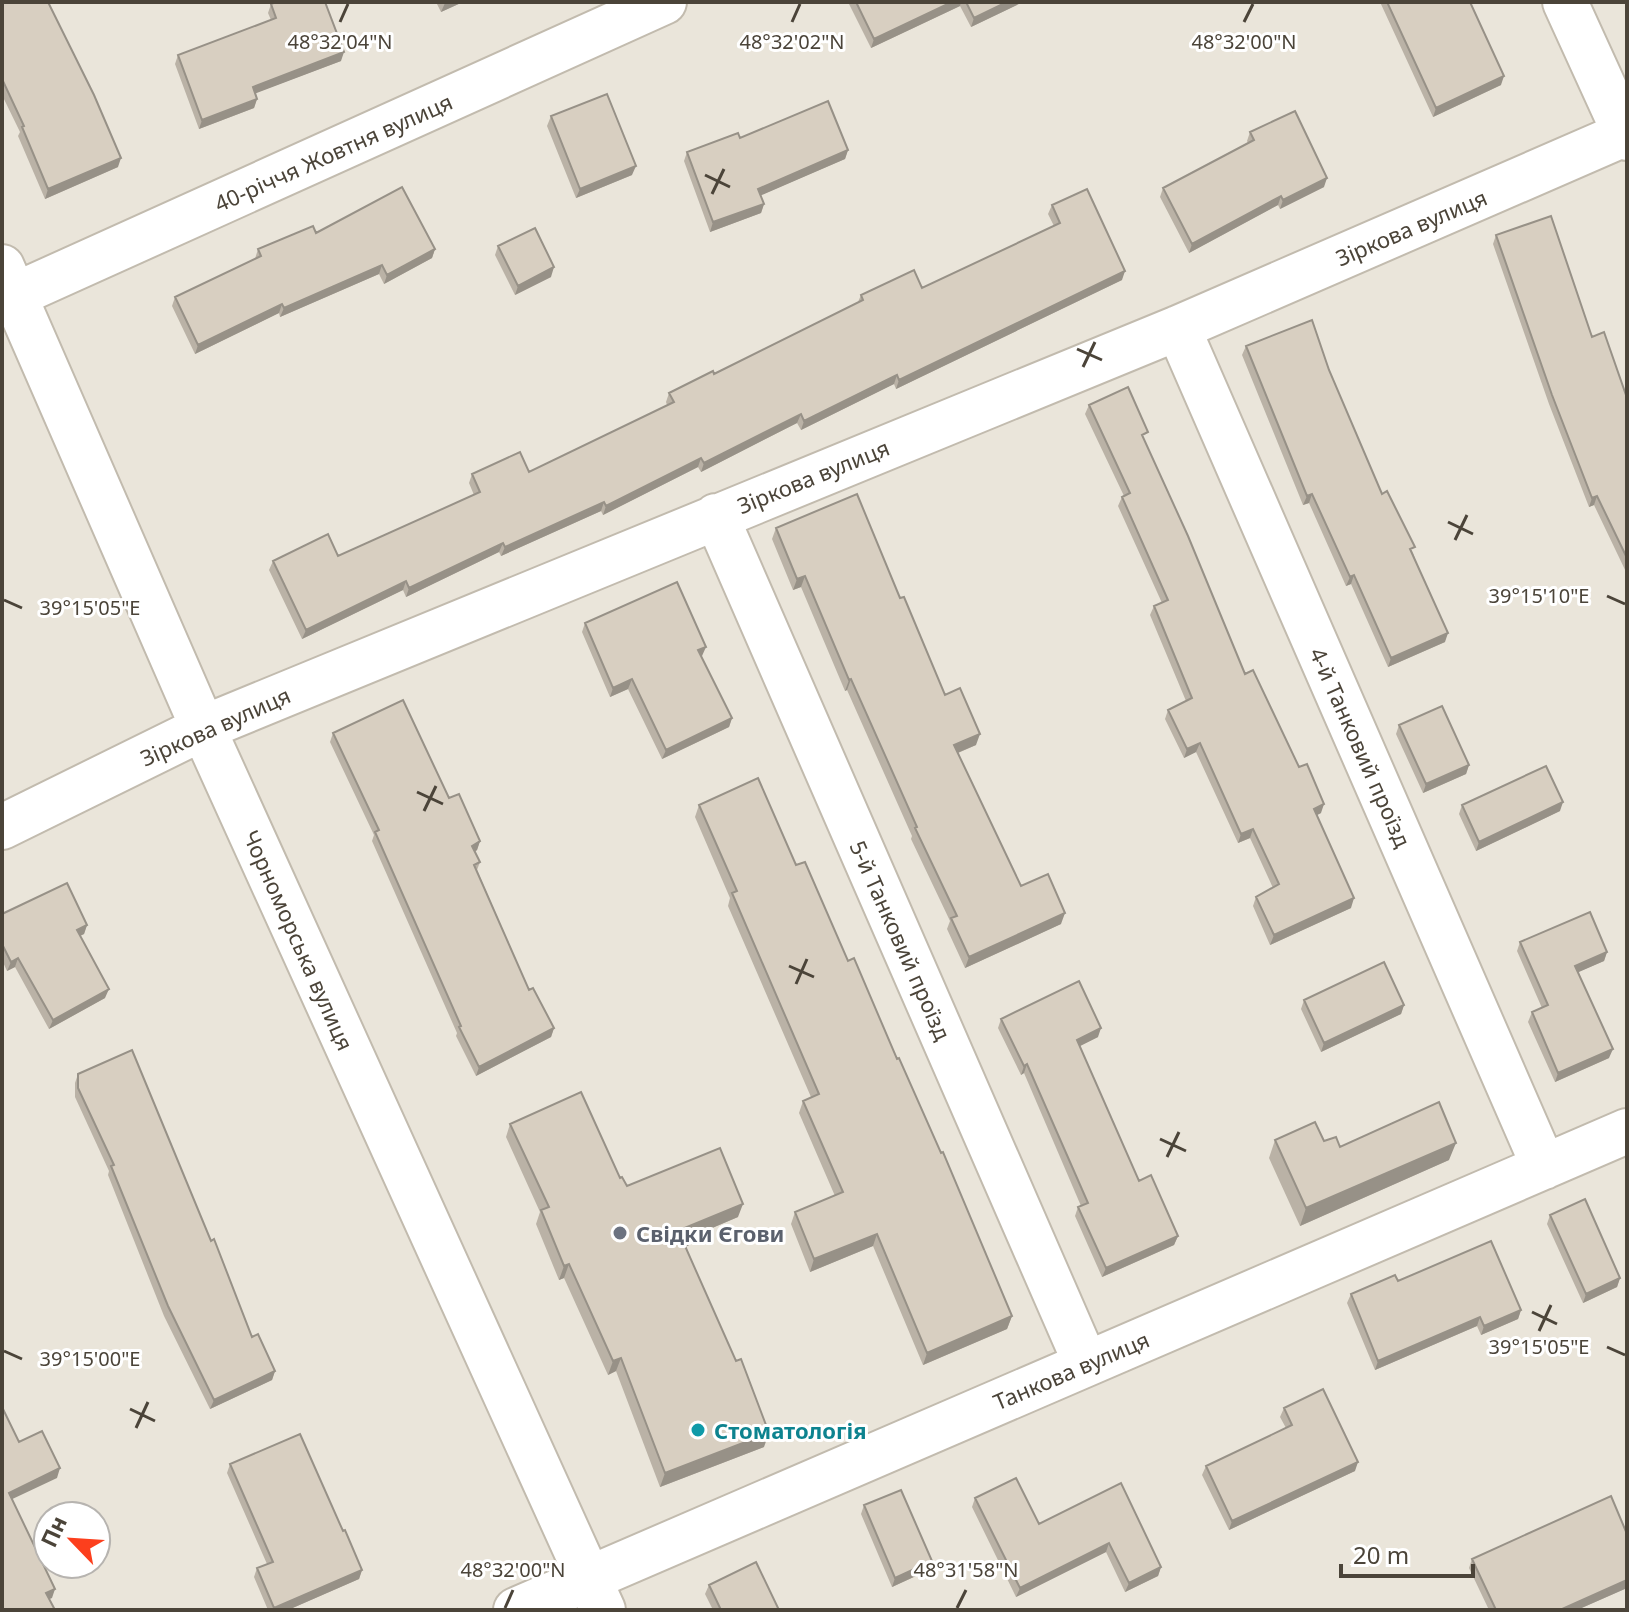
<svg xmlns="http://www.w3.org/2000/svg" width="1629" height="1612" viewBox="0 0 1629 1612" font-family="'Noto Sans',sans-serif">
<rect width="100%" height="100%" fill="#f6f3ec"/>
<path fill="#eae5da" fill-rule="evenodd" d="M2 2H1627V1610H2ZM48 1516H96V1564H48Z"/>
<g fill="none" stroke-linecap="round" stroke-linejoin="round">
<g stroke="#c2bbae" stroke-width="48">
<path id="street" d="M1565 2 1627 138
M2 267 203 728 603 1610
M2 301 664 2
M1178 328 1544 1167
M716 516 1086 1364
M2 827 203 728 1178 328 1627 133
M516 1610 1627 1131"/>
</g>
<use href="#street" stroke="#fff" stroke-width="44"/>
</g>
<path fill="#bab2a6" d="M2 2 118 167 45 199 18 136 20 132 2 95Z
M436 2H463L441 12Z
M848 2H1023L971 27 960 6 871 48Z
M1380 2H1470L1501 85 1433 117Z
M271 4 341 61 255 93 257 99 254 108 199 129 175 64 178 55 271 20 268 13Z
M551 116 632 175 576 198 547 126Z
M1250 132 1324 187 1280 209 1278 205 1189 253 1160 197 1163 188 1248 143 1247 141Z
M740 138 848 150 845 159 761 195 764 204 761 213 710 232 684 161 687 152Z
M1052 205 1122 280 896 389 894 384 801 430 797 423 701 472 698 467 603 515 601 511 501 556 499 552 406 597 403 590 302 639 269 570 273 561 338 556 474 495 469 483 472 474 529 472 667 405 666 402 669 393 714 374 858 302 861 295 922 288 1054 226 1048 214Z
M316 233 435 249 432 258 384 284 379 274 280 317 279 313 195 354 172 306 175 297 255 259 258 249Z
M1496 235 1592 337 1627 398V574L1594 505 1589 507 1549 404 1493 244Z
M498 246 551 277 515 295 495 255Z
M1246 346 1329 370 1382 494 1413 553 1445 642 1388 667 1351 584 1346 586 1309 503 1303 505 1242 355Z
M1089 405 1145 441 1245 674 1321 813 1317 815 1351 908 1270 945 1253 906 1256 897 1273 888 1250 838 1238 843 1196 752 1184 758 1165 719 1168 710 1186 701 1150 615 1154 606 1162 603 1118 506 1122 497 1124 496 1085 414Z
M776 528 900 598 945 695 976 745 958 753 1021 886 1061 924 965 968 947 929 950 921 911 839 912 836 847 690 845 691 801 587 793 590 772 539Z
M585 623 702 656H701L732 718 729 727 662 759 628 689 610 697 582 632Z
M1399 725 1469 765 1466 774 1423 793 1396 734Z
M333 733 449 798 480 841 477 850 475 852 480 862 477 870 529 990 554 1028 551 1037 476 1076 456 1036 457 1033 372 841 374 835 330 742Z
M699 805 796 865 848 961 897 1059 1012 1316 1007 1329 923 1365 873 1246 810 1272 791 1224 795 1212 835 1196 799 1113 803 1101 811 1097 728 906 730 898 695 817Z
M1462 805 1560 811 1476 851 1459 814Z
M2 914 87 925 84 934 80 936 105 998 49 1029 15 967 7 971 2 960Z
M1520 942 1607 952 1604 961 1578 972 1609 1058 1555 1082 1528 1022 1532 1012 1542 1008 1517 951Z
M1304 1000 1404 1005 1401 1014 1321 1052 1301 1009Z
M1001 1019 1098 1037 1080 1046 1139 1181 1178 1236 1174 1245 1102 1277 1075 1216 1078 1207 1081 1206 1024 1073 1021 1075 998 1028Z
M78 1074 211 1241 252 1337 275 1371 272 1380 210 1409 164 1316 108 1175 109 1171 75 1097V1083Z
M510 1124 620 1178 627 1186 738 1217 686 1239 687 1250 764 1447 660 1487 616 1371 608 1375 564 1278 559 1280 536 1224 540 1212 506 1137Z
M1275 1140 1324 1141 1340 1147 1449 1160 1300 1226 1269 1158Z
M1550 1215 1620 1278 1617 1287 1583 1303 1547 1224Z
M1398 1281 1521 1310 1518 1319 1481 1335 1477 1326 1375 1370 1347 1303 1351 1294Z
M1284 1408 1355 1471 1229 1530 1202 1475 1206 1466 1286 1428 1280 1417Z
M230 1464 343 1531 362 1570 359 1579 288 1610H268L254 1577 257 1568 267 1564 227 1473Z
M1121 1483 1161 1567 1158 1576 1125 1592 1106 1552 1016 1597 972 1507 975 1498 1039 1524Z
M864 1505 932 1561 929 1570 892 1587 861 1514Z
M1472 1559 1627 1588 1577 1610H1489L1469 1568Z
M709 1585 779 1610H713L705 1594Z"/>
<path fill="#979187" d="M447 2H463L441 12 445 3Z
M952 2H961L960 6 871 48 874 39Z
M1007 2H1023L971 27 974 18Z
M344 52 341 61 249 96 253 87Z
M1504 76 1501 85 1433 117 1436 108Z
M257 99 254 108 199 129 202 120Z
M848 150 845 159 755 198 758 189Z
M121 158 118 167 45 199 48 189Z
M636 166 632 175 576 198 580 189Z
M1327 178 1324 187 1280 209 1283 200Z
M1281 196 1278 205 1189 253 1192 244Z
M764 204 761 213 710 232 713 222Z
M435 249 432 258 384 284 387 275Z
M382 265 379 274 280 317 284 308Z
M554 267 551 277 515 295 518 286Z
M1125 271 1122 280 896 389 899 380Z
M282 304 279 313 195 354 198 345Z
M897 375 894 384 801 430 804 421Z
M801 414 797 423 701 472 704 463Z
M701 458 698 467 603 515 606 506Z
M1312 494 1309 503 1303 505 1307 496Z
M1597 496 1594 505 1589 507 1592 498Z
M604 502 601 511 501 556 505 547Z
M503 543 499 552 406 597 409 588Z
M1354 575 1351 584 1346 586 1350 577Z
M805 576 801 587 793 590 797 579Z
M406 581 403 590 302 639 306 630Z
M1448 633 1445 642 1388 667 1391 658Z
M706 647 702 656 695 659 698 650Z
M632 679 628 689 610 697 613 688Z
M851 679 847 690 845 691 849 680Z
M732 718 729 727 662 759 666 750Z
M980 734 976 745 950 756 954 745Z
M1200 743 1196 752 1184 758 1187 749Z
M1469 765 1466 774 1423 793 1426 784Z
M1563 802 1560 811 1476 851 1479 842Z
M1324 804 1321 813 1311 818 1314 809Z
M1253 829 1250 838 1238 843 1241 834Z
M480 841 477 850 469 855 472 846Z
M1354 898 1351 908 1270 945 1274 935Z
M1065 913 1061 924 965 968 969 957Z
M87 925 84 934 73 939 77 930Z
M1607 952 1604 961 1572 975 1575 966Z
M18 958 15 967 7 971 11 962Z
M109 989 105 998 49 1029 53 1020Z
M1404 1005 1401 1014 1321 1052 1324 1043Z
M554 1028 551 1037 476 1076 479 1067Z
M1101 1028 1098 1037 1074 1049 1077 1040Z
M1613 1049 1609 1058 1555 1082 1558 1073Z
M1027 1064 1024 1073 1021 1075 1024 1066Z
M1456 1143 1449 1160 1300 1226 1306 1208Z
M743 1204 738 1217 677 1243 682 1229Z
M877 1234 873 1246 810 1272 814 1259Z
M1178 1236 1174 1245 1102 1277 1106 1268Z
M569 1264 564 1278 559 1280 564 1266Z
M1620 1278 1617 1287 1583 1303 1586 1294Z
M1521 1310 1518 1319 1481 1335 1484 1326Z
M1012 1316 1007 1329 923 1365 927 1353Z
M1480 1317 1477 1326 1375 1370 1378 1361Z
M621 1358 616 1371 608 1375 613 1361Z
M275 1371 272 1380 210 1409 214 1400Z
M769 1433 764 1447 660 1487 665 1473Z
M1358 1462 1355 1471 1229 1530 1232 1521Z
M60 1468 57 1478 6 1502 9 1493Z
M1109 1543 1106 1552 1016 1597 1020 1588Z
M932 1561 929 1570 892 1587 895 1578Z
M1161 1567 1158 1576 1125 1592 1129 1583Z
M362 1570 359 1579 288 1610H274V1608Z
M1627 1580V1588L1577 1610H1560Z
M55 1589 52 1598 43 1602 46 1593Z"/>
<path fill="#d8cfc1" stroke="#979187" stroke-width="2" d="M2 2H48L94 95 121 158 48 189 22 127 24 126 2 79Z
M276 2H325L344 52 253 87 257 99 202 120 178 55 276 18 271 4Z
M856 2H952L874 39Z
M966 2H1007L974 18Z
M1387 2H1470L1504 76 1436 108Z
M607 94 636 166 580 189 551 116Z
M828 101 848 150 758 189 764 204 713 222 687 152 738 133 740 138Z
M1295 111 1327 178 1283 200 1281 196 1192 244 1163 188 1254 140 1250 132Z
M402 187 435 249 387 275 382 265 284 308 282 304 198 345 175 297 261 256 258 249 313 226 316 233Z
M1087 189 1125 271 899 380 897 375 804 421 801 414 704 463 701 458 606 506 604 502 505 547 503 543 409 588 406 581 306 630 273 561 328 534 338 556 480 492 472 474 520 452 529 472 674 402 669 393 713 371 714 374 863 300 861 295 914 270 922 288 1060 223 1052 205Z
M1551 216 1592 337 1604 332 1627 398V558L1597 496 1592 498 1552 395 1496 235Z
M535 228 554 267 518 286 498 246Z
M1312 320 1329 370 1382 494 1387 491 1415 547 1410 549 1448 633 1391 658 1354 575 1350 577 1312 494 1307 496 1246 346Z
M1128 387 1148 432 1142 435 1188 536 1245 674 1253 670 1299 767 1307 764 1324 804 1314 809 1354 898 1274 935 1256 897 1279 884 1253 829 1241 834 1200 743 1187 749 1168 710 1192 698 1154 606 1168 600 1122 497 1130 493 1089 405Z
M857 494 900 598 904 597 945 695 960 688 980 734 954 745 1021 886 1048 874 1065 913 969 957 951 918 957 916 915 828 917 827 851 679 849 680 805 576 797 579 776 528Z
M677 582 706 647 698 650 732 718 666 750 632 679 613 688 585 623Z
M403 700 449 798 459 794 480 841 472 846 480 862 474 865 529 990 533 988 554 1028 479 1067 459 1027 461 1026 375 832 379 830 333 733Z
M1442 706 1469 765 1426 784 1399 725Z
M1546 766 1563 802 1479 842 1462 805Z
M758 778 796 865 805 862 848 961 854 958 897 1059 899 1058 941 1153 943 1152 1012 1316 927 1353 877 1234 814 1259 795 1212 843 1192 803 1101 819 1094 732 893 737 891 699 805Z
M67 883 87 925 77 930 109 989 53 1020 18 958 11 962 2 944V914Z
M1590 912 1607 952 1575 966 1613 1049 1558 1073 1532 1012 1548 1005 1520 942Z
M1384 962 1404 1005 1324 1043 1304 1000Z
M1079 981 1101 1028 1077 1040 1139 1181 1151 1175 1178 1236 1106 1268 1078 1207 1088 1203 1027 1064 1024 1066 1001 1019Z
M132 1050 211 1241 214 1239 252 1337 258 1334 275 1371 214 1400 168 1306 111 1166 114 1165 78 1088V1074Z
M581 1092 620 1178 622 1177 627 1186 720 1148 743 1204 682 1229 689 1244 685 1246 736 1361 741 1359 769 1433 665 1473 621 1358 613 1361 569 1264 564 1266 541 1210 549 1207 510 1124Z
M1439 1102 1456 1143 1306 1208 1275 1140 1315 1122 1324 1141 1336 1137 1340 1147Z
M1585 1199 1620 1278 1586 1294 1550 1215Z
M1491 1241 1521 1310 1484 1326 1480 1317 1378 1361 1351 1294 1395 1275 1398 1281Z
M1323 1389 1358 1462 1232 1521 1206 1466 1292 1425 1284 1408Z
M2 1407 19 1442 42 1431 60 1468 9 1493 55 1589 46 1593 55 1610H2Z
M300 1434 343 1531 345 1530 362 1570 274 1608 257 1568 273 1562 230 1464Z
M1016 1478 1039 1524 1121 1483 1161 1567 1129 1583 1109 1543 1020 1588 975 1498Z
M901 1490 932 1561 895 1578 864 1505Z
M1611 1496 1627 1534V1580L1560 1610H1496L1472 1559Z
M756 1562 779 1610H721L709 1585Z"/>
<path fill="none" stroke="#4b4439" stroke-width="3" d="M340 22 348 4M792 22 800 4M1244 22 1253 4M705 175 730 187M712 194 724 169M1077 349 1102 360M1083 367 1095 342M1448 522 1473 534M1455 540 1467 515M1607 596 1625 604M4 600 22 608M417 792 443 804M424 811 436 786M789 966 814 977M796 984 807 959M1160 1139 1186 1151M1167 1157 1179 1132M1532 1312 1557 1324M1539 1331 1551 1305M1607 1347 1625 1355M4 1351 22 1359M130 1409 155 1421M136 1428 148 1402M505 1608 513 1590M957 1608 966 1590"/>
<circle fill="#6b7280" stroke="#fff" stroke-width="3" cx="620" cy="1233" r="8"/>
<circle fill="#0f9aa8" stroke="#fff" stroke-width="3" cx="698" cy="1430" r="8"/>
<g text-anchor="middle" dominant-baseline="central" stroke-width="6" stroke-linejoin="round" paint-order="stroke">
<g font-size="22" fill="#4b4439" stroke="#fff">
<text transform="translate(333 152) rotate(-24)">40-річчя Жовтня вулиця</text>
<text transform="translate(1411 227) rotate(-23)">Зіркова вулиця</text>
<text transform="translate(813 476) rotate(-22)">Зіркова вулиця</text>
<text transform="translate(215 726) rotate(-24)">Зіркова вулиця</text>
<text transform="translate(1361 747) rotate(66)">4-й Танковий проїзд</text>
<text transform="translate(299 940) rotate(66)">Чорноморська вулиця</text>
<text transform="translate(901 940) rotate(66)">5-й Танковий проїзд</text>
<text transform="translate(1071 1370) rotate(-23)">Танкова вулиця</text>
</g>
<g font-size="22" font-weight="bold" fill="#5b616d" stroke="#fff" text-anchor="start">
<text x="636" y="1233">Свідки Єгови</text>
</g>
<g font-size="22" font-weight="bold" fill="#0d838f" stroke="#fff" text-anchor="start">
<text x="714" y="1430">Стоматологія</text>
</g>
</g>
<g font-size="20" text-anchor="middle" fill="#4b4439" stroke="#fff" stroke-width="6" stroke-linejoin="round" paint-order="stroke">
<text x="340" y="49">48°32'04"N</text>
<text x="792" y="49">48°32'02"N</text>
<text x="1244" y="49">48°32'00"N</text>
<text x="1539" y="603">39°15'10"E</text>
<text x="90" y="615">39°15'05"E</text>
<text x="1539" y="1354">39°15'05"E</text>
<text x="90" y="1366">39°15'00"E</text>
<text x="513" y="1577">48°32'00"N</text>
<text x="966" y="1577">48°31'58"N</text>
</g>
<rect width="1629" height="1612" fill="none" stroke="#4b4439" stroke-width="8"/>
<g transform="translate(72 1540) rotate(295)"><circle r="38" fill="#ffffff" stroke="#b7b4b0" stroke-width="2"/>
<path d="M0-6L14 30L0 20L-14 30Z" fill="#fc3f1d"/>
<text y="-12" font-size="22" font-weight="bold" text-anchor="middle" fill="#4b4439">Пн</text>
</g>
<path d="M1341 1564v12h132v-12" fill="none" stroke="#4b4439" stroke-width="4"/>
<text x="1353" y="1564" font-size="24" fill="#4b4439" stroke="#ffffff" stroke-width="6" paint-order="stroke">20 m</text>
</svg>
